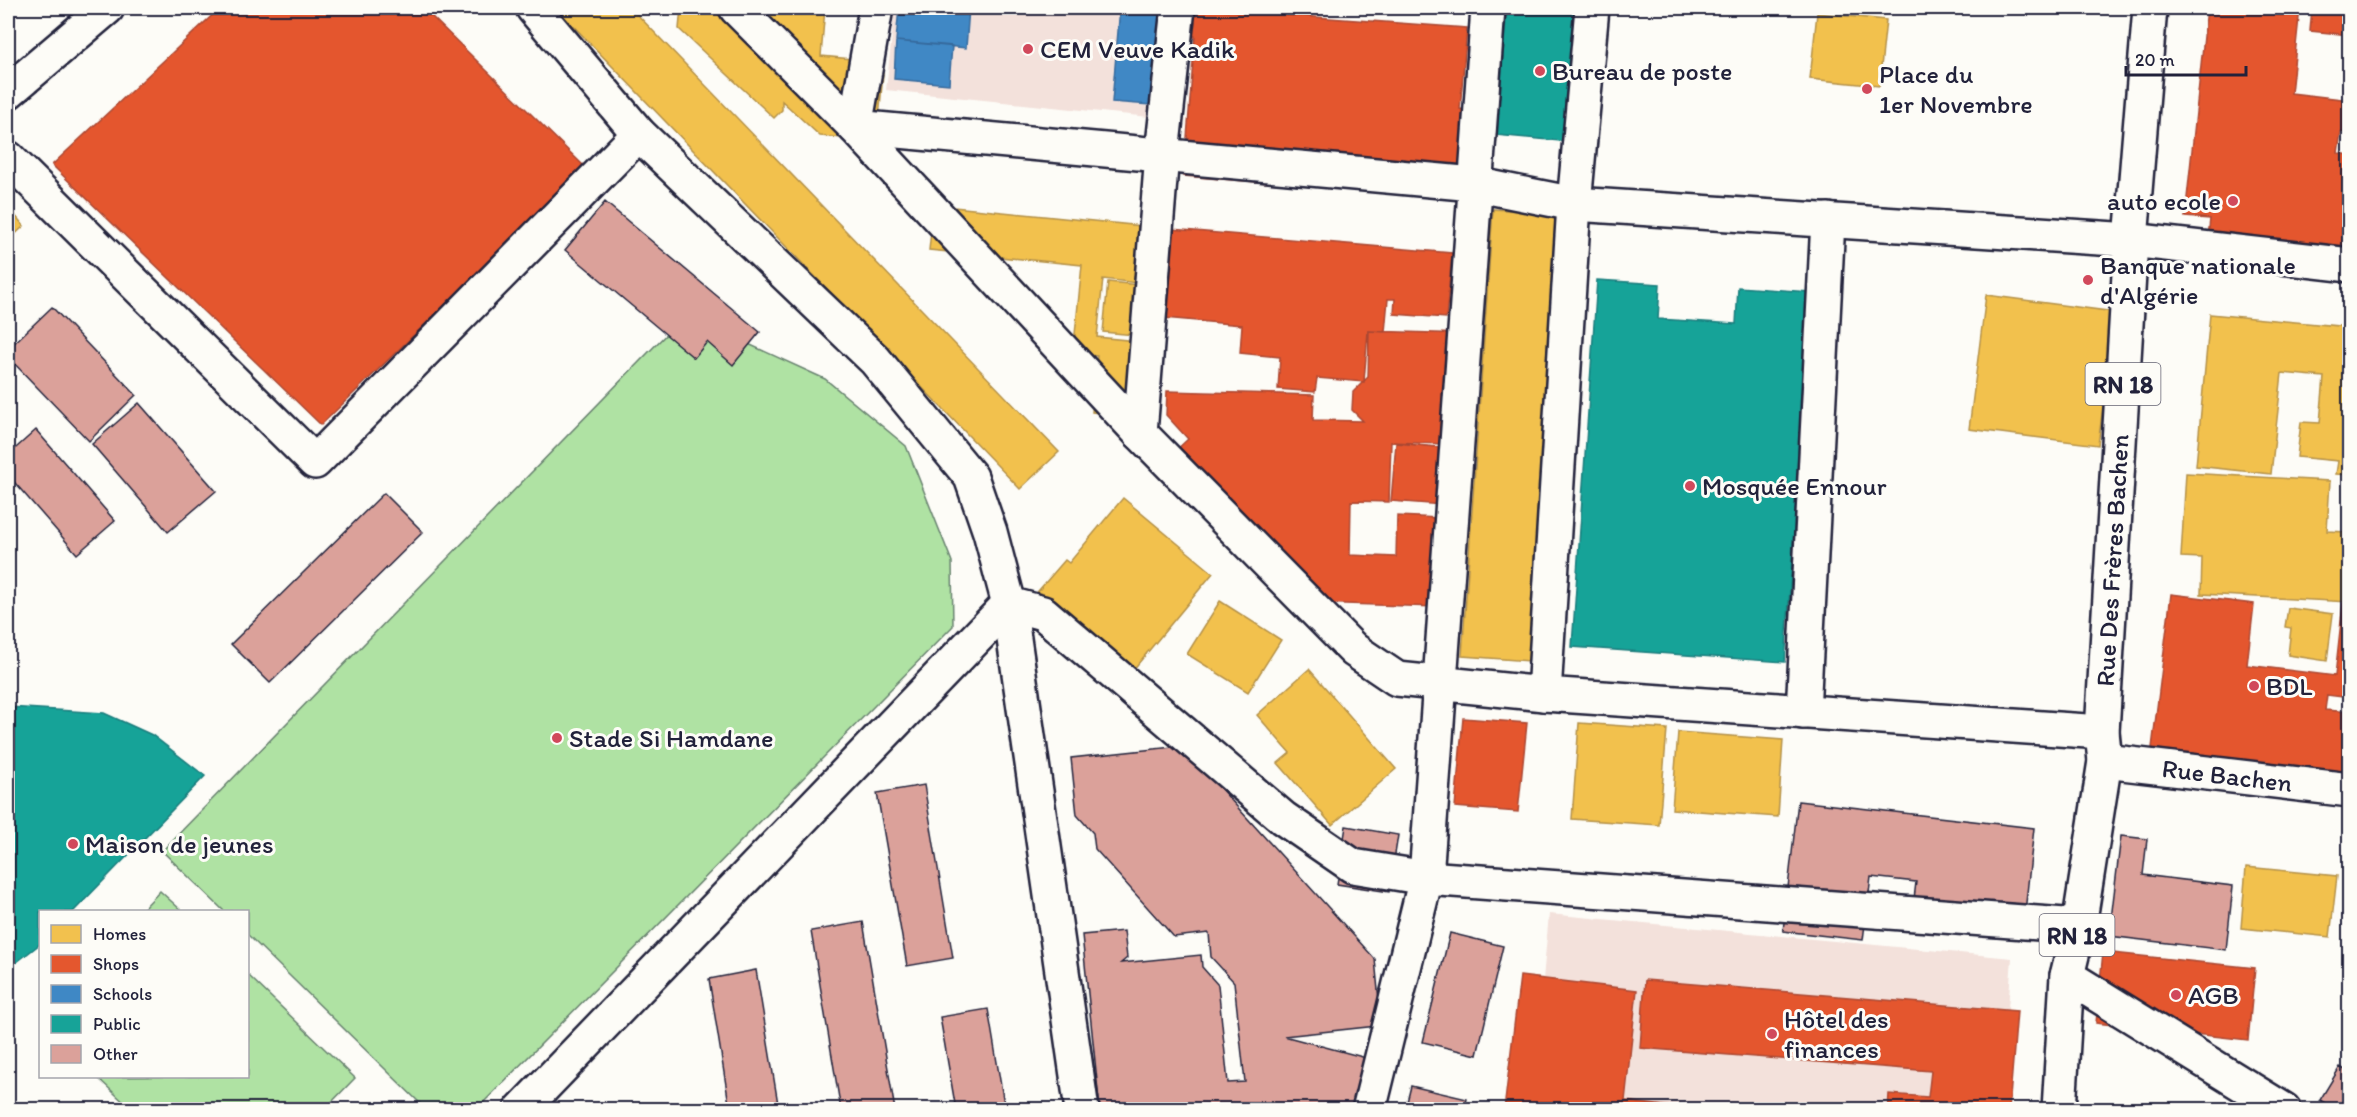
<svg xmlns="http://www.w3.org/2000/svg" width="2357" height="1117" viewBox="0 0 2357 1117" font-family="Itim,sans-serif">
<rect width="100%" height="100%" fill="#fdfcf7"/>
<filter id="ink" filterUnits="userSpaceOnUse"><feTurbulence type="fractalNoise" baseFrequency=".0167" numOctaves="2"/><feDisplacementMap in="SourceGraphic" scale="12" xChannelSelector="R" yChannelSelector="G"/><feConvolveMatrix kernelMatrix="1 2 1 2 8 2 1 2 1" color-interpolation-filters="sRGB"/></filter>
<g filter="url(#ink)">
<path fill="#f3e1db" d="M895 8H1171L1159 118 886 90Z
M1549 914 2012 958 2000 1109 1531 1110Z"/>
<path fill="#afe2a3" stroke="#68826f" stroke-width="1.5" d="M685 315 825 379 906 446 952 562 953 626 477 1109H426L248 935V912L224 911 162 851Z
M160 891 182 911H141Z
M248 975 355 1078 325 1109H131L97 1077 248 1076Z"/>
<path fill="#f2c14e" stroke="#b49148" stroke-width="1.5" d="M556 8H631L1059 452 1020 489Z
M681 8H825L821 56 884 62 877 141 820 136 782 101V110L774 118 679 29Z
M1817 13 1886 20 1879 86 1810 79Z
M934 205 1152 227 1147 284 1103 279 1097 337 1137 341 1130 416 1092 412 1097 356 1073 354 1082 265 929 250Z
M8 207 24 226 8 241Z
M1493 209 1561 214 1530 661 1462 656Z
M1108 282 1139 285 1135 335 1103 332Z
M1986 295 2115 312 2098 445 1969 429Z
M2210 314 2350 327V475L2336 474 2338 461 2297 457 2301 422 2320 423 2324 377 2282 373 2271 474 2196 466Z
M2186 473 2330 481 2327 531 2347 532 2345 576H2350V602L2201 594 2202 558 2181 557Z
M2349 480H2350V514H2346Z
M1123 498 1213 573 1128 676 1033 597 1065 560 1069 563Z
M1220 601 1281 640 1248 692 1187 654Z
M2288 608 2333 614 2327 661 2288 655 2291 628 2285 627Z
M1309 669 1396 769 1332 825 1278 763 1290 753 1257 715Z
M1579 723 1667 729 1659 825 1572 819Z
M1678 732 1783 740 1778 817 1672 809Z
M2246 867 2337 876 2330 937 2241 928Z"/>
<path fill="#e4572e" stroke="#aa4732" stroke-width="1.5" d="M220 8H423L586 168 321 425 52 165Z
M1189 8 1467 28 1460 109 1470 110 1463 199 1184 176 1195 36H1186Z
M2207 8H2300L2291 93 2350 100V133L2341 132 2338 153 2350 155V282L2205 266 2210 219 2185 217Z
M2312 8H2350V35L2310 31Z
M1171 229 1452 253 1446 318 1394 314 1395 299H1388L1385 332 1368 331 1364 382 1317 378 1315 392 1278 389 1280 357 1240 353 1242 325 1164 318Z
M1369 331 1466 334 1443 444 1391 442 1389 502 1351 501 1350 555 1396 557 1397 516 1440 518 1437 607 1314 603 1173 453 1188 439 1166 415 1167 391 1314 395 1313 420 1363 421 1352 410 1353 392 1368 377Z
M1396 443 1448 448 1443 505 1391 501Z
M2171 594 2254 604 2247 665 2335 676 2343 603 2350 604V698L2327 695 2325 710 2350 712V795L2197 777 2200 754 2152 748Z
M1463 718 1527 723 1518 812 1455 807Z
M2103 952 2255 968 2248 1040 2096 1023Z
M1520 976 1637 990 1625 1101 1697 1110H1504Z
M1645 980 2017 1011 2009 1110H1888L1889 1094 1928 1097 1931 1071 1640 1048Z"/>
<path fill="#3f88c5" stroke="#36699c" stroke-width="1.5" d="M899 8H969L966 48 896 41Z
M1060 8H1120L1119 12Z
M1120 8H1173L1164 106 1112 102Z
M896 41 952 46 949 84 894 79Z"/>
<path fill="#17a398" stroke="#1a7c7c" stroke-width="1.5" d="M1507 8H1583L1571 142 1496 135Z
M1597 280 1660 284 1658 319 1736 324 1738 287 1810 292 1785 662 1572 647Z
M8 707 104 713 152 735 205 776 73 912H40V944L8 969Z"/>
<path fill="#dba19a" stroke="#22223b" stroke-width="1.5" d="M605 202 760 332 733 365 707 342 694 358 565 250Z
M52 307 136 395 89 441 8 357V349Z
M139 403 216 491 168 532 92 444Z
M36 430 115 521 77 554 8 475V455Z
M384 493 423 532 270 683 231 644Z
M1182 746 1375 959 1381 1022 1377 1026 1284 1036 1374 1060 1361 1110H1100L1082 935 1124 931 1127 958 1121 963 1201 955 1202 967 1218 985 1228 1083 1245 1082 1234 982 1211 957 1209 933 1174 937 1095 849 1093 833 1077 815 1071 758Z
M924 785 953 958 907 966 877 793Z
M1798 801 2034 828 2025 912 1914 899 1916 882 1871 877 1863 940 1783 931Z
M1346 826 1398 835 1389 892 1337 884Z
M2121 836 2147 839 2143 875 2233 886 2226 950 2109 936Z
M863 922 895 1110H841L811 931Z
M1450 933 1503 946 1477 1055 1423 1042Z
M756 970 779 1110H730L709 979Z
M988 1009 1005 1110H956L940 1017Z
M2340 1067 2350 1073V1110H2336L2320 1100Z
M1411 1086 1467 1099 1464 1110H1405Z"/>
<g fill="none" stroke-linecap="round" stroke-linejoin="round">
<g stroke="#22223b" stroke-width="38">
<g id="street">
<path d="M736 8 855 127 1140 433 1354 650 1397 679 1544 694 2102 732"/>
<path d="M876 8 855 127 1474 184 1574 204 2131 240 2350 265"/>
<path d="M8 158 315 462 639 134"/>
<path d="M1140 433 1162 154 1178 8"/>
<path d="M1544 694 1574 204 1592 8"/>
<path d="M1803 712 1828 220"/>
<path id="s1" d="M2105 761 2350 790"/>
<path d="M521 1110 1009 604 1043 613 1283 818 1353 866 1426 878 2079 926"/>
<path d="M1369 1110 1426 878 1488 8"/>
</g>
</g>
<g stroke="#22223b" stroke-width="38">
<path id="secondary" d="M533 8 639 134 875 360 971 477 990 532 1009 604 1082 1110
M8 92 107 8
M2067 976 2284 1110"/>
</g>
<g stroke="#22223b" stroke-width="38">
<g id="primary">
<path id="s2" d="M2059 1110 2067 976 2079 926 2105 761 2102 732 2131 240 2150 8"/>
</g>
</g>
<use href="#street" stroke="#fdfcf7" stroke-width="33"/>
<use href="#secondary" stroke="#fdfcf7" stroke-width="33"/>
<use href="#primary" stroke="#fdfcf7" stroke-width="33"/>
</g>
</g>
<g fill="#d1495b" stroke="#fdfcf7" stroke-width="2">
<circle cx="1028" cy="49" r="6"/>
<circle cx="1540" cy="71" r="6"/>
<circle cx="1867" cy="89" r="6"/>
<circle cx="2233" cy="201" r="6"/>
<circle cx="2088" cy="280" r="6"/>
<circle cx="1690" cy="486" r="6"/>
<circle cx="2254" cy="686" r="6"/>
<circle cx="557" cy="738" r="6"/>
<circle cx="73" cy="844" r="6"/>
<circle cx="2176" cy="995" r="6"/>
<circle cx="1772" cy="1034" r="6"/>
</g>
<g text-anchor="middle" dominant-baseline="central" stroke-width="6" stroke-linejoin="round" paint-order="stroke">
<g fill="#fdfcf7" stroke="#646373" stroke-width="1.5">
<rect x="2085.5" y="363" width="75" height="42" rx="4.5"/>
<rect x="2039.5" y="914" width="75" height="42" rx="4.5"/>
</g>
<g font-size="24" font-weight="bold" fill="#22223b">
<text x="2123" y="384">RN 18</text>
<text x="2077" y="935">RN 18</text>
</g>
<g font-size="26" fill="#22223b" stroke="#fdfcf7" text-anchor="start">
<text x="1040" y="49">CEM Veuve Kadik</text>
<text x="1552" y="71">Bureau de poste</text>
<text x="1879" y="74">Place du<tspan x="1879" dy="30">1er Novembre</tspan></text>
<text x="2221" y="201" text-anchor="end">auto ecole</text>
<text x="2100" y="265">Banque nationale<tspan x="2100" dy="30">d'Algérie</tspan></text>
<text x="1702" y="486">Mosquée Ennour</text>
<text x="2266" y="686">BDL</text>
<text x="569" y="738">Stade Si Hamdane</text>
<text x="85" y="844">Maison de jeunes</text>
<text x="2188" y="995">AGB</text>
<text x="1784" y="1019">Hôtel des<tspan x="1784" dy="30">finances</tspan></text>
</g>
<g font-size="26" fill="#22223b" stroke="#fdfcf7">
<text stroke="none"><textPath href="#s2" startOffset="554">Rue Des Frères Bachen</textPath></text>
<text stroke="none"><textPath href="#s1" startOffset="123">Rue Bachen</textPath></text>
</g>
</g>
<rect width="2357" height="1117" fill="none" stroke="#fdfcf7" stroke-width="30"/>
<rect x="15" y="15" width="2327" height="1087" fill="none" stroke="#22223b" stroke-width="2" filter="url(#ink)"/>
<rect x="39" y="910" width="210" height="168" fill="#fdfcf7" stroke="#a5a5ac" stroke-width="1.5"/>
<rect x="51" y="925" width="30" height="18" fill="#f2c14e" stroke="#a5a5ac" stroke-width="1.5"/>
<text x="93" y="940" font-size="18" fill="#22223b">Homes</text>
<rect x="51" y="955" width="30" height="18" fill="#e4572e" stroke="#a5a5ac" stroke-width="1.5"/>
<text x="93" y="970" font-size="18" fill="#22223b">Shops</text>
<rect x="51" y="985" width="30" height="18" fill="#3f88c5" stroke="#a5a5ac" stroke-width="1.5"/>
<text x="93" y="1000" font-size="18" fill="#22223b">Schools</text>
<rect x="51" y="1015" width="30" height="18" fill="#17a398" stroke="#a5a5ac" stroke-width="1.5"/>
<text x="93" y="1030" font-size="18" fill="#22223b">Public</text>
<rect x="51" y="1045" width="30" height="18" fill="#dba19a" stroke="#a5a5ac" stroke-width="1.5"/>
<text x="93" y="1060" font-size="18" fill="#22223b">Other</text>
<path d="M2126 66v9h120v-9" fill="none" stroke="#22223b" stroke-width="3"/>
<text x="2135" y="66" font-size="18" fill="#22223b" stroke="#fdfcf7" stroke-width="4.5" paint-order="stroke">20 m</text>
</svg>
